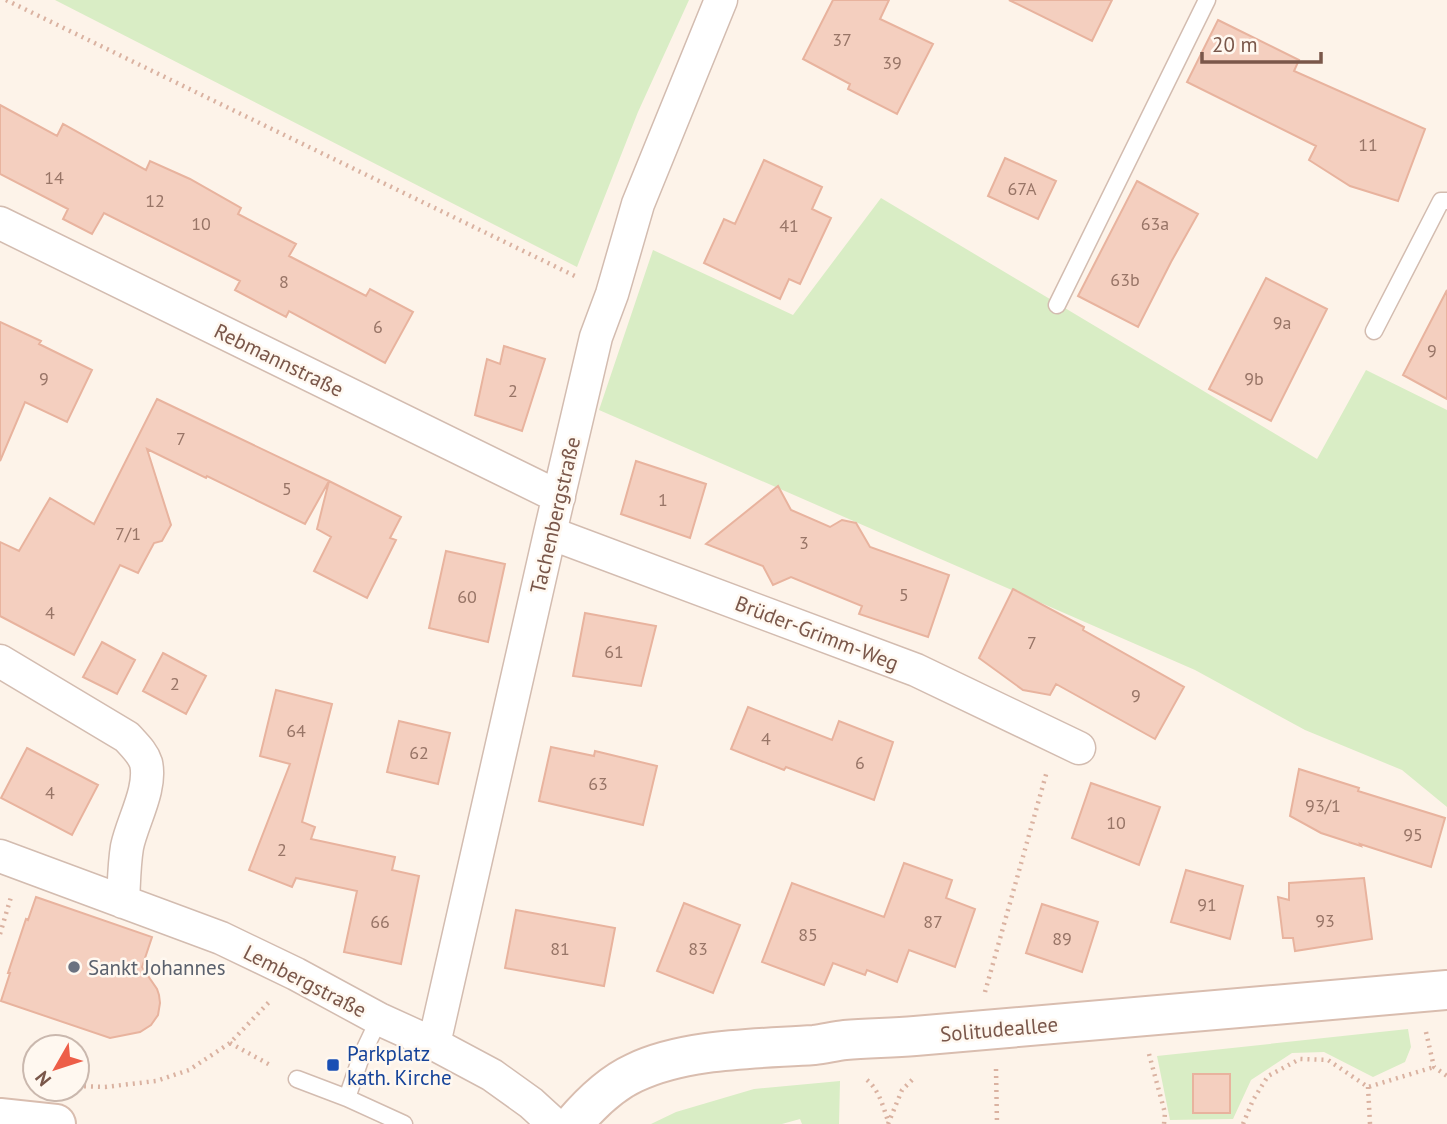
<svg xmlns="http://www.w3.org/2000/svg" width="1447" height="1124" viewBox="0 0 1447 1124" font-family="'PT Sans',sans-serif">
<rect width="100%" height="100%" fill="#fdf3e9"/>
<path fill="#d9edc5" d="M55 0H689L638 112 577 267Z
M881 198 1317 459 1366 370 1447 410V807L1402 770 1305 730 1195 670 599 410 653 250 793 315Z
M1408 1029 1411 1047 1405 1062 1373 1077 1324 1052 1292 1053 1251 1080 1233 1119 1170 1120 1157 1056Z
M840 1081 839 1124H802L800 1119 782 1124H651L676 1112 754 1089Z"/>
<path fill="#f4cfbf" stroke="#e8b39e" stroke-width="2" d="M833 0H889L880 19 933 44 897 114 848 89 850 84 803 59Z
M1009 0H1112L1092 41Z
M1218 20 1299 60 1294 71 1425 129 1398 201 1350 186 1309 160 1316 146 1187 82Z
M0 105 57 136 63 124 146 170 150 161 190 179 241 208 238 214 296 244 289 256 366 296 370 289 413 312 385 363 289 311 286 317 235 290 240 281 104 213 92 234 63 219 68 209 0 174Z
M1005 158 1056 181 1038 219 988 196Z
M764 160 822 187 812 209 831 218 800 284 789 279 780 299 704 263 724 219 735 224Z
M1137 181 1198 214 1171 262 1138 327 1078 296Z
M1266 278 1327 309 1271 421 1209 389Z
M1447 290V399L1403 375Z
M0 322 41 341 39 344 92 370 67 422 25 402 0 461Z
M504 346 545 359 522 431 475 415 487 359 500 364Z
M157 399 329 481 305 524 207 476 206 478 147 449 171 525 162 541 154 543 138 573 120 565 74 655 0 616V542L19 551 50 498 94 524Z
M636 461 706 484 690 538 621 514Z
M329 481 401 517 390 538 396 540 367 598 314 571 331 537 317 529Z
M778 486 791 510 830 527 842 520 856 523 870 547 949 575 928 637 859 614 862 606 791 577 773 585 763 566 706 544Z
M446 551 505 564 488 642 429 628Z
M1013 589 1084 627 1083 630 1184 687 1155 739 1056 684 1050 695 1023 690 979 658Z
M585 613 656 626 641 686 573 676Z
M102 642 135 660 117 694 83 677Z
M163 653 206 676 186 714 143 691Z
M276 690 332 704 302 822 315 827 311 839 395 857 392 870 419 876 401 964 344 952 357 891 296 878 292 887 249 870 290 764 260 756Z
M748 707 832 740 839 721 893 742 874 800 786 767 784 770 731 749Z
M399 721 450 733 438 784 387 772Z
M551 747 594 756 595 751 657 766 643 825 539 801Z
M27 748 98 785 72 835 1 798Z
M1299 769 1359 788 1358 791 1445 818 1431 867 1360 844 1361 846 1321 833 1290 816Z
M1091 783 1160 807 1139 865 1072 838Z
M904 863 952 880 946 898 975 909 955 967 909 950 897 982 867 970 865 975 833 963 824 985 762 962 792 883 884 917Z
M1186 870 1243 886 1230 939 1171 922Z
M1364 878 1372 939 1295 951 1293 938H1283L1278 897 1289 900V883Z
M36 897 152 937 142 967 157 989 159 995 160 1003 158 1015 151 1025 140 1032 110 1038 1 1001 10 973H8L26 919 28 920Z
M684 903 740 925 713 993 657 971Z
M1042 904 1098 922 1082 972 1026 953Z
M516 910 615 928 604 986 505 968Z
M1193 1074H1230V1113H1193Z"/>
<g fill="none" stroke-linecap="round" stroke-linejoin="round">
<g stroke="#d3bcb0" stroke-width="19">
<path id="service" d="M1057 305 1207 0
M1374 331 1441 201H1447
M379 1019 361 1057 347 1098 404 1124
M297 1079 347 1098"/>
</g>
<g stroke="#d3bcb0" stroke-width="35">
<path id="minor" d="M0 223 559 497
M550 533 916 670 1079 748
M0 661 127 737C134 745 143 753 146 763 152 789 132 822 127 847 124 865 124 884 123 902
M0 856 221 938 296 974 379 1019 434 1044 492 1075 531 1103 554 1124
M434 1044 550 533 596 337 612 294 638 204 721 0"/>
</g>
<g stroke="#d9bdaf" stroke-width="42">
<path id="secondary" d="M0 1118 56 1124
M573 1124C590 1104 610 1084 634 1073 686 1048 757 1049 814 1045 824 1044 835 1041 845 1040 868 1038 892 1038 915 1036L1447 990"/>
</g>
<path stroke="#dab2a1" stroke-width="4.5" stroke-dasharray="2 5" stroke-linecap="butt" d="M6 0 579 278
M0 934 11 897
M985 992 1047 771
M1426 1032 1434 1067 1447 1076
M230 1043 272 1066
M1149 1054 1165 1113 1164 1124
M996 1069 997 1124
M867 1080C879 1090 883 1106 888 1121
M77 1086 105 1087 156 1081 189 1070 230 1043 271 1000
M1368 1087 1370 1124
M888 1124 902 1090 915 1077
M1243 1124 1253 1100 1268 1076 1300 1059 1328 1060 1368 1087 1434 1067"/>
<use href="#service" stroke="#fff" stroke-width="16"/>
<use href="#minor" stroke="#fff" stroke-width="32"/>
<use href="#secondary" stroke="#fff" stroke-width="38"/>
</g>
<circle fill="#6b7280" stroke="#fff8f0" stroke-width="2.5" cx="74" cy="967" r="7"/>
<rect fill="#1a4fb4" stroke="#fff8f0" stroke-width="2.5" x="326" y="1058" width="14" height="14" rx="3.5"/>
<g text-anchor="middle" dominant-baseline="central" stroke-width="5" stroke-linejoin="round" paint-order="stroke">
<g font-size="18" fill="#987567">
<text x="842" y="39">37</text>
<text x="892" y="62">39</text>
<text x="1368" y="144">11</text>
<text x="54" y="177">14</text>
<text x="1022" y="188">67A</text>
<text x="155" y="200">12</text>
<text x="201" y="223">10</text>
<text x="1155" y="223">63a</text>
<text x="789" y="225">41</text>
<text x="1125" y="279">63b</text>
<text x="284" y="281">8</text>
<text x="1282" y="322">9a</text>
<text x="378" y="326">6</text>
<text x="1432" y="350">9</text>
<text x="44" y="378">9</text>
<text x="1254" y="378">9b</text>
<text x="513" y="390">2</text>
<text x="181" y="438">7</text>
<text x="287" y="488">5</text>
<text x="663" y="499">1</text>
<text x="128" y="533">7/1</text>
<text x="804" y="542">3</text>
<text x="904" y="594">5</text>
<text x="467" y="596">60</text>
<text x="50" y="612">4</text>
<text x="1032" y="642">7</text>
<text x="614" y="651">61</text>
<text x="175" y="683">2</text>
<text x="1136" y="695">9</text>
<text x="296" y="730">64</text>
<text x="766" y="738">4</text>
<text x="419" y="752">62</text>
<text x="860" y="762">6</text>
<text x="598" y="783">63</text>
<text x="50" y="792">4</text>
<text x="1323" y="805">93/1</text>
<text x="1116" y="822">10</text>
<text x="1413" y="834">95</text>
<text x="282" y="849">2</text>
<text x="1207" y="904">91</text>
<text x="1325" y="920">93</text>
<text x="380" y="921">66</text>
<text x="933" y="921">87</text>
<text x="808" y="934">85</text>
<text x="1062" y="938">89</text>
<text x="560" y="948">81</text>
<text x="698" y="948">83</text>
</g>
<g font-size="21" fill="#7a574a" stroke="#fff8f0">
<text transform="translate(279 360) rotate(26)">Rebmannstraße</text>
<text transform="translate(555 515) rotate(-77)">Tachenbergstraße</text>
<text transform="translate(817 633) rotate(21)">Brüder-Grimm-Weg</text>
<text transform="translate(305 981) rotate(27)">Lembergstraße</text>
<text transform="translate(999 1029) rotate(-5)">Solitudeallee</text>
</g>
<g font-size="21" fill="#5b616d" stroke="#fff8f0" text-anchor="start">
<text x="88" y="967">Sankt Johannes</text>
</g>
<g font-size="21" fill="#164399" stroke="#fff8f0" text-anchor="start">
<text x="347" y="1053">Parkplatz<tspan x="347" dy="24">kath. Kirche</tspan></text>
</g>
</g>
<g transform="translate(56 1068) rotate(231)"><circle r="33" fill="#fff8f0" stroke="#cab8ae" stroke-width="2"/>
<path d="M0-5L12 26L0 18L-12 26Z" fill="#ed5e48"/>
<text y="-10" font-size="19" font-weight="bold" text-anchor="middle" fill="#7a574a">N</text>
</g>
<path d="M1202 52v10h119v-10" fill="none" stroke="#7a574a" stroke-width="3.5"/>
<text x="1212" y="52" font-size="21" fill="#7a574a" stroke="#fff8f0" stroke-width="5" paint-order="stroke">20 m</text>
</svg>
